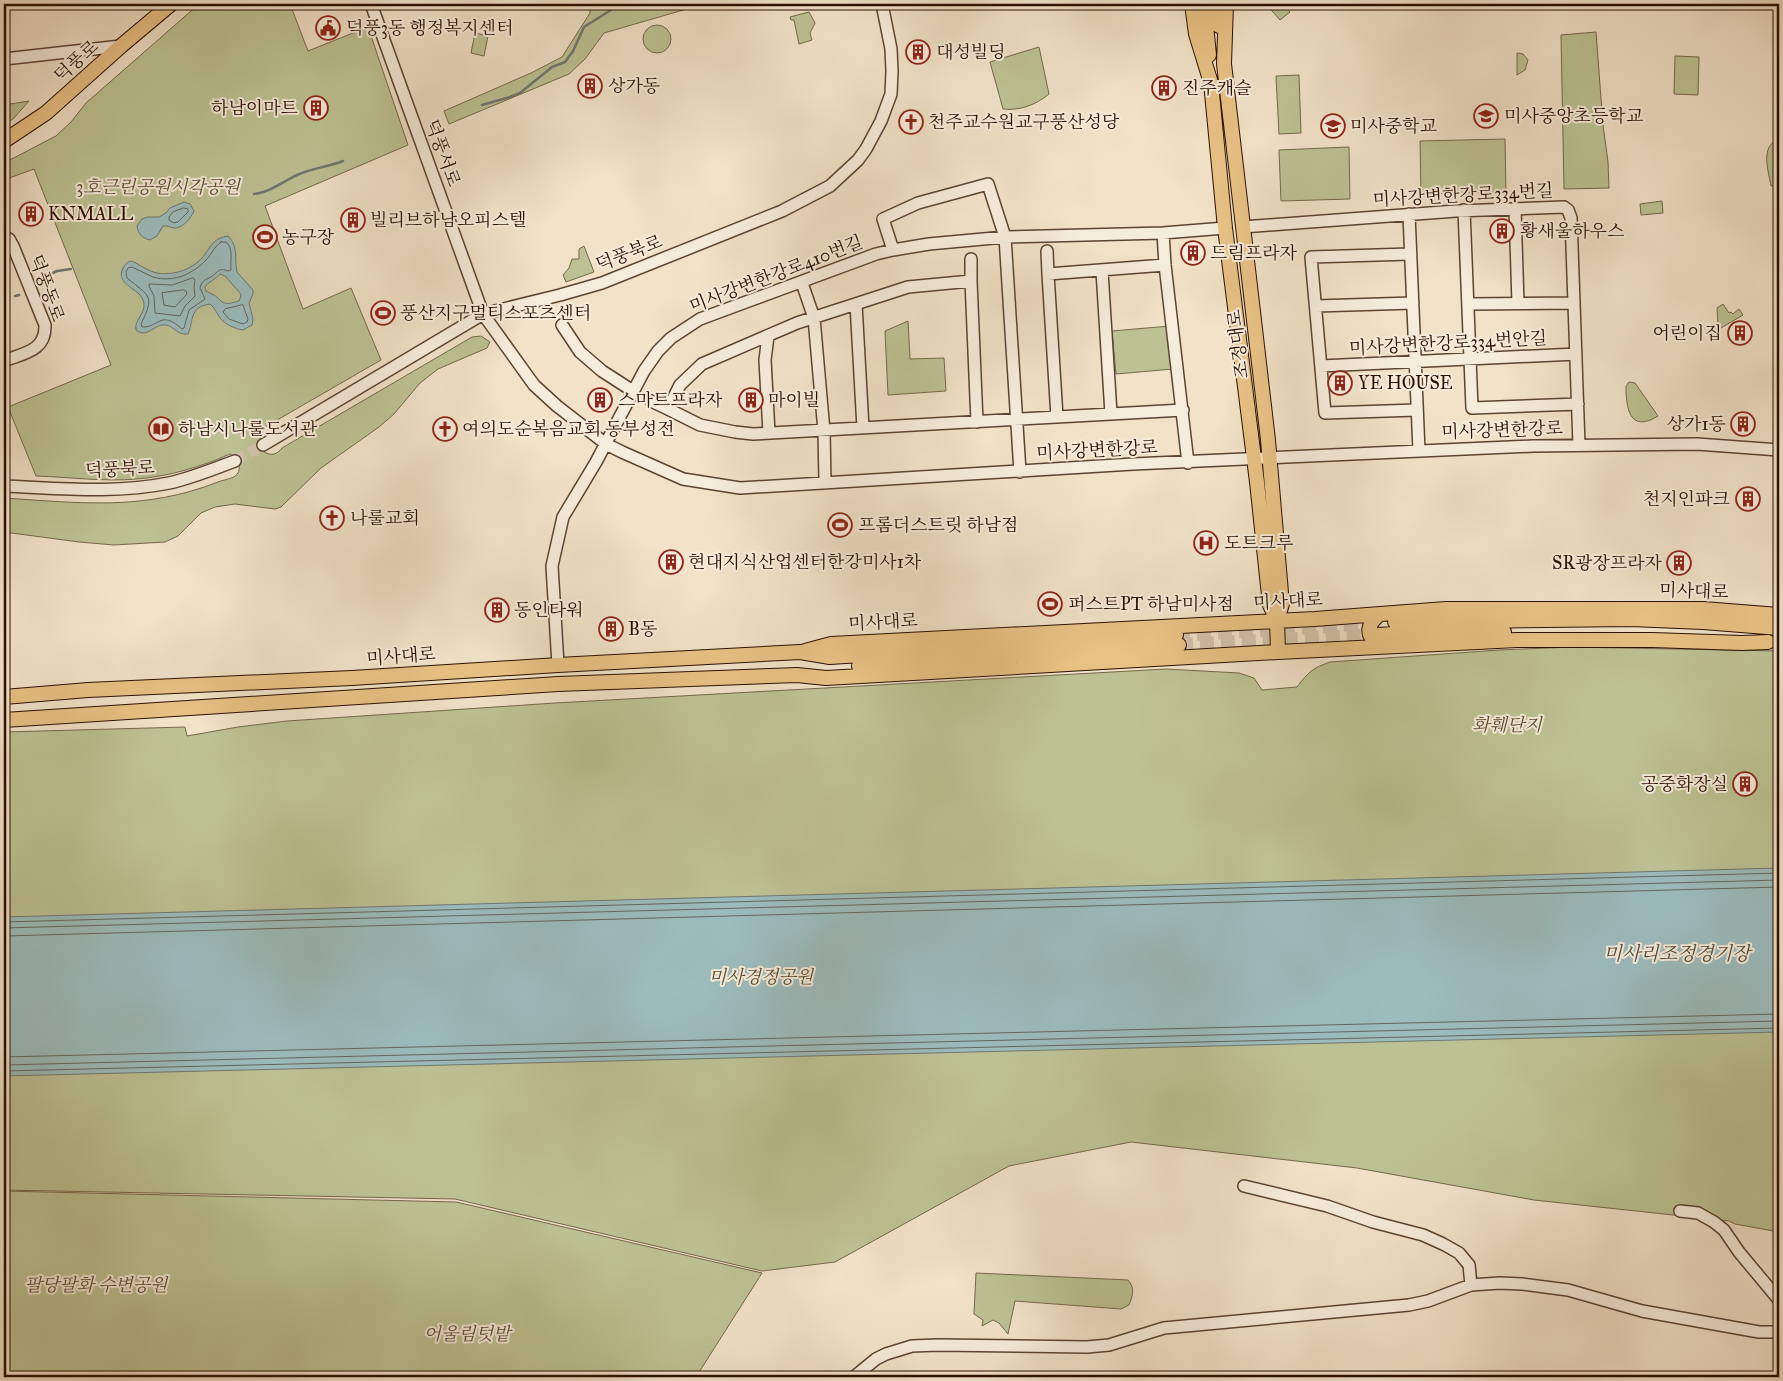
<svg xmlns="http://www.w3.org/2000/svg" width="1783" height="1381" viewBox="0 0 1783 1381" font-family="'IM FELL Great Primer','Noto Serif KR',serif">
<rect width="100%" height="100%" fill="#f1e2c8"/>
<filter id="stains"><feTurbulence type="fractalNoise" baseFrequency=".004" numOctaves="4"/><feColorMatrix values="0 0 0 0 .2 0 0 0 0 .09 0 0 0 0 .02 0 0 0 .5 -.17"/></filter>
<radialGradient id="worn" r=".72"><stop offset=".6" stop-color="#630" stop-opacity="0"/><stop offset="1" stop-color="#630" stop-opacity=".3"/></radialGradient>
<path fill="#bdc294" stroke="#74684a" d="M199 4H290L308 51 368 27 408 145 265 206 303 309 351 288 381 360 265 427C259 435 258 444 264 452 271 456 277 455 282 448L472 337 481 336 490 342 487 348 438 369 420 383 394 414 379 427 321 468 281 507 275 509 235 504 215 507 201 513 178 536 165 542 114 545 79 542 4 532V498C81 503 144 511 218 482 228 478 241 479 239 465 239 459 235 456 230 454 201 467 170 476 137 479 104 482 69 477 36 476L8 407 111 365 34 169 4 180V163L56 136 71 122 86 103Z
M590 4H704L604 33 585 59 569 74 449 124 444 111 531 73 562 57 590 13Z
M1266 4H1283L1290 12 1280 20Z
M809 12 815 23 810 33 812 40 799 44 794 20H791L790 17Z
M643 39a14 14 0 1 1 28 0a14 14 0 1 1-28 0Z
M1596 32 1603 125 1608 162 1609 188 1564 189 1561 35Z
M475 33 488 36 484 56 471 53Z
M1039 47 1049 94C1036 105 1019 111 1003 109L990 62Z
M1517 53 1523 54 1528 60 1525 70 1517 75Z
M1675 56 1699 57 1698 95 1674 94Z
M1299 75 1301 133 1279 134 1276 76Z
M29 101 13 119 4 124V105Z
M1505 139 1506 192 1421 194 1420 141Z
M1774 142H1779V185L1771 186C1769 174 1761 150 1774 142Z
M1349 147 1350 199 1281 201 1279 150Z
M1662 201 1663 213 1641 215 1640 204Z
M584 246 594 272 566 282 563 275 569 268 572 259H579V249Z
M1723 304 1729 313 1731 312 1733 314 1739 309 1743 315 1721 328 1718 325 1717 308Z
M908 321 910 359 944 358 946 391 888 395 885 331Z
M1170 326 1173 369 1116 374 1112 331Z
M1629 382 1635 383 1658 416C1629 434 1626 407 1626 386Z
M1571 647 1779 651V1232L1735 1224 1729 1221 1534 1200 1357 1168 1131 1142 1009 1166 835 1262 762 1271 455 1199 4 1190V732L185 727 187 736 238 727 287 721 555 703 1166 669 1239 673 1254 678 1262 690 1297 687C1308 672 1313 668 1330 662L1499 650Z
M4 1191 456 1202 762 1273 696 1377H4Z
M976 1273 1128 1280C1135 1288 1133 1295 1129 1305L1121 1309 1015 1301 1008 1334 999 1323 993 1320 982 1326 983 1320 974 1314Z"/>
<path fill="#9cbcbd" stroke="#6e7771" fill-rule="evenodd" d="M184 202 190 204 194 211C191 218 183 228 175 228 170 228 169 225 163 226L157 236 150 240C142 238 138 234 137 226L142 219 147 217H159L166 213 170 208Z
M228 236C239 247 234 258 237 272L253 290V294L249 303 253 319 252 325 243 330C235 329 225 324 220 318 216 312 215 308 210 304 189 307 194 320 188 334 176 336 173 323 162 325 152 327 146 338 136 330 134 320 145 314 144 304 143 288 114 286 123 268 125 264 127 262 132 261 140 265 148 271 157 273 174 276 195 269 205 254 212 244 215 238 228 236ZM220 274 225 276 240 293 241 296 239 301C227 304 225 306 217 297 213 294 209 293 206 291L205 287C208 282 216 279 220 274Z
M1779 868V1032L4 1076V917Z"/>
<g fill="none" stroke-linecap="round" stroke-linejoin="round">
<path stroke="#63665e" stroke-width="1" d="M184 208 188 209V212L178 222 174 223 169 220V217L173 212Z
M221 242H226C234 249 230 260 231 270L228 271C219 267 218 272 211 277 205 280 202 280 200 288L205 299 189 310 184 328 182 329C160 309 159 328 142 327L141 324C155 295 150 297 127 278L126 272 128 268 132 267C139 270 146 274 153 277 173 283 193 274 206 260 212 254 214 247 221 242Z
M193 278 195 280 194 287 195 296 185 306 180 316 155 313 154 296 149 286V284L172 285Z
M184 290 186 291 187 294 175 307 164 305 162 293Z
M243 305 248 319 247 322 243 324 229 319 223 312 225 309Z
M4 922 1779 873
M4 928 1779 880
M4 936 1779 887
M4 1057 1779 1014
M4 1065 1779 1021
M4 1071 1779 1028"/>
<path stroke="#6e7771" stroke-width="2.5" d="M482 105 510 97 520 93 552 67 565 62 573 51 584 27 611 10 618 4
M254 194C271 192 282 182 297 175 312 168 328 167 343 161
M40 279 57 271 71 269
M15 296 19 295
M4 300 8 299"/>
<path stroke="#d3c2aa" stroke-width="11" stroke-dasharray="11 5.5" stroke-linecap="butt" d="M235 461 263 445"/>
<path stroke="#d3c2aa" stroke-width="14" stroke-dasharray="14 7" stroke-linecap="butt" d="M1176 635 1379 623
M1179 645 1378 635"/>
<g stroke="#5c4432" stroke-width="14">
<path id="minor" d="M371 4 483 314 534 385 557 406 606 444 622 452 683 479 740 488 1133 464 1533 446 1697 444 1779 450
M4 59 121 46
M1515 209 1518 303
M1464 210 1472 408 1578 404
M1409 214 1419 451
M1243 227 1456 211 1564 207 1568 210 1571 218 1579 445
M1163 233 1165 265 1188 463
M4 237 9 239 13 246 45 325C46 351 24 353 4 361
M893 250 883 219 918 203 988 184 1005 237 1020 472
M1047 251 1048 274
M1410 254 1311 257 1325 413 1417 410
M971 259V281
M1102 271 1111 414
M802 283 814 318 824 431 825 483
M856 304 863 428
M1468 304 1574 303
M1316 306 1413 303
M562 325 580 352 602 371 633 391
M768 336 765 360 769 433
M1321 366 1576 354
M651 401 668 409
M1057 417 1048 274 1165 265
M977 422 971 281 908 287 797 323 702 364 680 385 668 409 700 425 735 432 753 434 1183 410
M263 445 483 314 560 295 602 283 782 211 830 186 858 160 866 149 881 121 891 94 892 71 891 49 882 4
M4 486C58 488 115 494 169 483 192 478 213 469 235 461
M558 665 552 566 563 517 596 462 644 371 658 351 671 338 700 319 876 254 893 250 929 244 1005 237 1163 233 1225 228
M1244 1186 1327 1206 1373 1222 1423 1235 1443 1244 1459 1253 1469 1265 1471 1285
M1680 1211 1698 1213 1714 1222 1724 1230 1739 1252 1779 1300
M854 1377 876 1359 886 1354 912 1346 938 1345 1087 1347 1109 1345 1164 1328 1409 1305 1428 1301 1471 1285 1500 1283 1522 1284 1568 1290 1642 1311 1759 1332H1779"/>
</g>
<g stroke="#2a0f00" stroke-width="16">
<path id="major" d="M1192 4 1196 34 1211 83 1225 228 1257 482 1270 605 1277 620
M1204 4 1209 55
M1216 4 1219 26
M1226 4 1224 64 1268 440 1282 604 1277 620 1278 652
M4 141 46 113 121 46 171 4
M1395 622 1631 619 1703 622 1779 628
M1378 635 1409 633 1504 632
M1379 644C1364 635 1368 623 1380 614
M805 651 831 644 1315 619 1446 609H1703L1779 615
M859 666 1179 645
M4 697 88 690 352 678 558 665 800 652 830 657 1176 635
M4 720 558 684 797 675 826 678 1278 652 1517 640H1652L1742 643 1768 642"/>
</g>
<use href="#minor" stroke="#f6ecdb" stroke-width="11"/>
<use href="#major" stroke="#e8c184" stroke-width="14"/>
</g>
<defs>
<g id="civic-ring" transform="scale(1.25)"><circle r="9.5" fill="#f6ecdb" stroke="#8f2418" stroke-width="1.5"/><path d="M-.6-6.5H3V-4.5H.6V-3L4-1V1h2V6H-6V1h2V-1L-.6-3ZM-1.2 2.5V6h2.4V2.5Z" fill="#8f2418"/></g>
<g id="building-ring" transform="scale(1.25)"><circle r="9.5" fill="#f6ecdb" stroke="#8f2418" stroke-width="1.5"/><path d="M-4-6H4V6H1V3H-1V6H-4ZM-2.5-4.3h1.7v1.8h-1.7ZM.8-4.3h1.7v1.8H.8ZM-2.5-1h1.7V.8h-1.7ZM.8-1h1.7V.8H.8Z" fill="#8f2418"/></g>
<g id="school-ring" transform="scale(1.25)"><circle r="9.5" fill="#f6ecdb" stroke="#8f2418" stroke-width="1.5"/><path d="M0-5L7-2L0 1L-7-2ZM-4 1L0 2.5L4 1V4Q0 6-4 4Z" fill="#8f2418"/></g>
<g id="church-ring" transform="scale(1.25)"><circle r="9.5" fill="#f6ecdb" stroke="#8f2418" stroke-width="1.5"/><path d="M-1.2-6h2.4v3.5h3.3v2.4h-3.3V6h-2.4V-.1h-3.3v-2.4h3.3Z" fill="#8f2418"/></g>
<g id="stadium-ring" transform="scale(1.25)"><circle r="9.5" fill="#f6ecdb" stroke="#8f2418" stroke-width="1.5"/><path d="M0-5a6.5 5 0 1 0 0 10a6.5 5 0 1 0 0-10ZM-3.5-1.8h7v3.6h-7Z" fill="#8f2418"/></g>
<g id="library-ring" transform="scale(1.25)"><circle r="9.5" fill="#f6ecdb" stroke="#8f2418" stroke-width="1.5"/><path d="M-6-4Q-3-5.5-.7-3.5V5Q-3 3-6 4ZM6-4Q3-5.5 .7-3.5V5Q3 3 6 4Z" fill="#8f2418"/></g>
<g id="hospital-ring" transform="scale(1.25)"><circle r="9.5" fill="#f6ecdb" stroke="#8f2418" stroke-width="1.5"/><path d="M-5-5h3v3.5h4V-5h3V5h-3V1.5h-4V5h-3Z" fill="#8f2418"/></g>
</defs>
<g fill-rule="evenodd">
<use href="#civic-ring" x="328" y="28"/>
<use href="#building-ring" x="918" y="52"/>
<use href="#building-ring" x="590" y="86"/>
<use href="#building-ring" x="1164" y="88"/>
<use href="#building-ring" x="316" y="108"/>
<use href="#school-ring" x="1486" y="116"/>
<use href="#church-ring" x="911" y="122"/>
<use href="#school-ring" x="1333" y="126"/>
<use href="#building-ring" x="31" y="214"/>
<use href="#building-ring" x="353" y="220"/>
<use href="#building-ring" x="1502" y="231"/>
<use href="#stadium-ring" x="265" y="237"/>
<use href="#building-ring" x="1193" y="253"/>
<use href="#stadium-ring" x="383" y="313"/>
<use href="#building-ring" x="1740" y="333"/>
<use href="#building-ring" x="1340" y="383"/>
<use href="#building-ring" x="600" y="400"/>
<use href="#building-ring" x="751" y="400"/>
<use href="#building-ring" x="1743" y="424"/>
<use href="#library-ring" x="161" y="429"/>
<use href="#church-ring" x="445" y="429"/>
<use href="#building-ring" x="1748" y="499"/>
<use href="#church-ring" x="332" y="518"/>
<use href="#stadium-ring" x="840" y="525"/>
<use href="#hospital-ring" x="1206" y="543"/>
<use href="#building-ring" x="671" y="562"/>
<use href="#building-ring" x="1679" y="563"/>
<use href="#stadium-ring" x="1050" y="604"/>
<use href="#building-ring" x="497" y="610"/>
<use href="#building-ring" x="611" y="629"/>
<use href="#building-ring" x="1745" y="784"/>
</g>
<g text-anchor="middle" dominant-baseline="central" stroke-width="4" stroke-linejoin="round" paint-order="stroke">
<g font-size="18" fill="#2a0f00" stroke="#f6ecdb" text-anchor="start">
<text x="346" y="28">덕풍3동 행정복지센터</text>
<text x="936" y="52">대성빌딩</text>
<text x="608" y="86">상가동</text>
<text x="1182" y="88">진주캐슬</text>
<text x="298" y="108" text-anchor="end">하남이마트</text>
<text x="1504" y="116">미사중앙초등학교</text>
<text x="928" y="122">천주교수원교구풍산성당</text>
<text x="1350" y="126">미사중학교</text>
<text x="48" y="214">KNMALL</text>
<text x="370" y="220">빌리브하남오피스텔</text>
<text x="1520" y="231">황새울하우스</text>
<text x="282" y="237">농구장</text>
<text x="1210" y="253">드림프라자</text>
<text x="400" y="313">풍산지구멀티스포츠센터</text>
<text x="1722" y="333" text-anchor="end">어린이집</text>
<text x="1358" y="383">YE HOUSE</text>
<text x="618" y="400">스마트프라자</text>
<text x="768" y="400">마이빌</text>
<text x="1726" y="424" text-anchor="end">상가1동</text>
<text x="178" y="429">하남시나룰도서관</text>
<text x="462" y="429">여의도순복음교회 동부성전</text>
<text x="1730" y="499" text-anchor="end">천지인파크</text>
<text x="350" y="518">나룰교회</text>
<text x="858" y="525">프롬더스트릿 하남점</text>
<text x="1224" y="543">도트크루</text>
<text x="688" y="562">현대지식산업센터한강미사1차</text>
<text x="1662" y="563" text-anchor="end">SR광장프라자</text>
<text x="1068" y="604">퍼스트PT 하남미사점</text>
<text x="514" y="610">동인타워</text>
<text x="628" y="629">B동</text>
<text x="1728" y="784" text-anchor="end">공중화장실</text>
</g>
<g font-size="18" fill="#2a0f00" stroke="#f6ecdb">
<text transform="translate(76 61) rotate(-42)">덕풍로</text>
<text transform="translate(443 153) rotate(70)">덕풍서로</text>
<text transform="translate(1463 195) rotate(-3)">미사강변한강로334번길</text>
<text transform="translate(629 253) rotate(-21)">덕풍북로</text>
<text transform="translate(776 274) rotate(-21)">미사강변한강로410번길</text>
<text transform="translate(47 288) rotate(70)">덕풍동로</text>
<text transform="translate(1448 343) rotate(-3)">미사강변한강로334번안길</text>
<text transform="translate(1238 344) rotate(-97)">조정대로</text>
<text transform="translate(1502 430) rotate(-2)">미사강변한강로</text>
<text transform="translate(1097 450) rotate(-3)">미사강변한강로</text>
<text transform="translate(120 469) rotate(-3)">덕풍북로</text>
<text transform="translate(1694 591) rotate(2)">미사대로</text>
<text transform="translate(1288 601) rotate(-3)">미사대로</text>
<text transform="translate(883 622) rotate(-3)">미사대로</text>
<text transform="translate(401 656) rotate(-4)">미사대로</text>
</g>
<g font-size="18" font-style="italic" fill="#5d4e34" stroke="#f6ecdb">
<text x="158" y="187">3호근린공원시각공원</text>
<text x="1507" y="725">화훼단지</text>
<text x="761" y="977">미사경정공원</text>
<text x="96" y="1285">팔당팔화 수변공원</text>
<text x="467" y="1334">어울림텃밭</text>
</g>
<g font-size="19" font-style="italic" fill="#524c42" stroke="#f6ecdb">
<text x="1677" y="953">미사리조정경기장</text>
</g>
</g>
<rect width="1783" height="1381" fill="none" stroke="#f1e2c8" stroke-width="20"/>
<rect x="5" y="5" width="1773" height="1371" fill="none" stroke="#2a0f00" stroke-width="2.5"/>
<rect x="10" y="10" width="1763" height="1361" fill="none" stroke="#2a0f00"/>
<rect width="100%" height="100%" filter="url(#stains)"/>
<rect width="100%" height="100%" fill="url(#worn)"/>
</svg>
